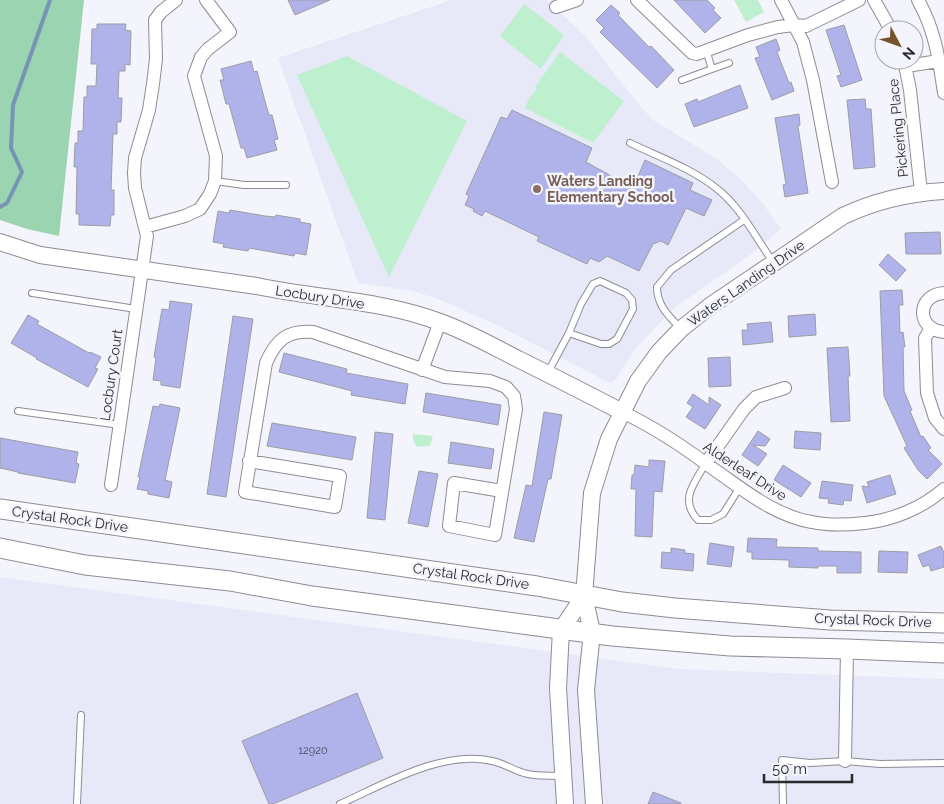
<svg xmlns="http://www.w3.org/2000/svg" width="944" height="804" viewBox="0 0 944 804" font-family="Raleway,sans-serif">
<rect width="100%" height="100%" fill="#f3f4fc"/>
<path fill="#e7e8f8" d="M452 0H547L585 36 641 107 653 120 717 159 738 177 761 201 781 229 754 252 674 308 636 348 616 379 611 383 606 381 501 327 441 300 413 291 358 283 278 58Z
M0 577 679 669 944 679V804H0Z"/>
<path fill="#beefcf" d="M734 0H758L764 12 746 22Z
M524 4 564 35 541 69 500 36Z
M560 52 624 101 593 143 525 108 529 98 537 89 535 87Z
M347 56 467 121 389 277 297 75Z
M413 434 433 436 430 446 417 447 413 440Z"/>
<path fill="#9bd4b0" d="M0 0H84L59 236 27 229 0 220Z"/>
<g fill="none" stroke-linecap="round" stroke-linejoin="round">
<path stroke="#7894b5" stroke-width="4" d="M0 207 7 203 22 172 11 148 13 105 50 0"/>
</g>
<path fill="#b0b3ea" stroke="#9d9da5" d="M288 0H330L295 15Z
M674 0H707L715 8 713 10 721 18 705 33Z
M611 5 620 13 618 15 649 47 651 46 674 70 657 88 600 32 604 28 596 20Z
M97 24H126L125 30 131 31 130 65 125 64V71H119L118 98H122L121 122H117V134H113L111 190H114V215H111L110 226 79 225V214H76L77 167H74L75 143H78V131H83L84 97H87V86H96L97 64H91L92 29H97Z
M844 25 862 80 841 87 837 76 841 75 826 30Z
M776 39 780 50 777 52 789 83 791 82 794 91 772 100 755 58 760 57 756 47Z
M251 61 254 72 257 71 266 105 269 115H272L278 139 274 140 277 150 247 158 244 148H241L229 104H226L220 80H224L221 69Z
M740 85 748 108 694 127 685 104 697 99 698 102Z
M865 99 866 109H871L875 167 854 169 847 100Z
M512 110 592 148 586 162 633 188 645 160 693 183 690 190 712 200 704 216 686 208 668 245 661 241 653 244 639 271 607 256 599 262 590 258 587 264 537 241 539 237 485 211 482 216 473 211 474 209 465 205 469 196 466 194 501 117 507 119Z
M799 114 800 125 798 126 808 193 785 197 783 185 786 184 775 118Z
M230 210 265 216 275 217 276 215 300 219V222L311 224 306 255 295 253 294 256 249 248 248 251 223 247 224 244 213 242 218 211 229 213Z
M940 232 941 254H906L905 233Z
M888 254 906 270 896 281 879 265Z
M902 290 903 305H899L900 333 903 332 905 347H903L904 391 912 410 910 411 921 437 923 436 931 448 928 450 942 464 927 479 918 470 904 448 907 446 884 396 880 291Z
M170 301 192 304 180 388 161 385V381L153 380 156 358 154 357 162 309 169 310Z
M815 314 816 335 789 337 788 316Z
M28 315 39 321 37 324 89 353 90 352 101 357 95 368 98 369 88 387 36 359 37 358 11 343Z
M233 316 253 319 226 497 207 494Z
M771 322 773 342 743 345 742 330H748L747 324Z
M848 347 850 376H848L850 421 831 422 827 348Z
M284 353 347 369 346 373 408 384 405 404 351 395 352 391 279 372Z
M730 357 731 386 709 387 708 358Z
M426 393 501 405 498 425 423 412Z
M693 394 709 405V397L721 405 705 429 686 417 693 407 687 403Z
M160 404 180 408 165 480 172 482 169 498 148 494V491L137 489 140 477H138L153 406 159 407Z
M544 412 562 415 551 479H548L534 542 514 538 526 485 532 486Z
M272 423 356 437 352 460 267 446Z
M758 431 770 439 765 446 753 445 767 454 758 466 742 455Z
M795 431 821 433 820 450 794 448Z
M375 432 393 434 385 520 367 518Z
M0 438 78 452 76 463 79 464 75 483 18 473V472L0 468Z
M451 442 494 449 491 469 448 463Z
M649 460 665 461 662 492 654 491 652 537 635 536 636 489H631L632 475H634L635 465 649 467Z
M783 465 811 483 801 497 774 480Z
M419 471 438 474 428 527 408 523Z
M890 475 896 494 867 503 862 486 869 487 867 482Z
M822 481 853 485 851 501 844 500 843 505 828 503 829 499 819 498Z
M748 538 777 539 776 547 818 548V551L861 552V573H837V566H818V568L789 567V560L752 559V552H747Z
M710 543 734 547 731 567 707 564Z
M941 546 944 553V567L931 571 929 565 923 567 918 555Z
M671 548 685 550V553L694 554 693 571 661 568 662 552 671 553Z
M879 551 908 552 907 573 878 572Z
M357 693 383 758 273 804H269L242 741Z
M653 792 681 803V804H648Z"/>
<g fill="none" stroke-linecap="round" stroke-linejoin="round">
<g stroke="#8c8c94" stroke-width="8">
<path id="service" d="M712 69 729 63
M682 80 712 69 706 50
M630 143C659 157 691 168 716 188 740 206 756 238 773 262
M215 181 244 185H286
M32 293 136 309
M681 329C669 316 657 306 657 287L671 270 744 220
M547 374 569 333 581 304 593 284 600 281 626 293 632 300 633 309 617 339 609 344H601L569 333
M18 411 120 425
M706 463C694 483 679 500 698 520H711L723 514 740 487
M77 804 81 715
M340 804C383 785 443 749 492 761 503 763 513 770 524 773 535 777 550 775 562 776
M783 804 782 760 810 763 845 761 880 764 944 763"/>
</g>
<g stroke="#8c8c94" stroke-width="14">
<path id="minor" d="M637 0 692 53 697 54 748 35 778 27 794 25 806 26 859 0
M781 0 803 42 813 80 832 182
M874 0 891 30
M918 0C935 30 939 59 944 93
M556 7 577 0
M904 60 910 90 921 192
M906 66 939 61
M145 227 185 216 200 209 210 194 215 181 216 156 194 76 201 57 208 49 230 32 206 0
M944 293C916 295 916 330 944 332
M931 328 925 338 927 393 935 418 944 429
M422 370 440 322
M622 412C654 427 684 447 712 468 743 489 774 516 812 522 829 526 847 525 865 523 893 520 922 508 944 489
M249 461 340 476 335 507 245 492 266 363C276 340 287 330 313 332L445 377 490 381 506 387 514 396 516 409 495 535 449 526 454 483 502 491
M706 463 744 409 756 397 785 388
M111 485 147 236 135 188 134 173 135 158 149 110 153 84 156 59 155 20 161 12 176 0
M845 761 847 649"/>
</g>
<g stroke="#8c8c94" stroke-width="18">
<path id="tertiary" d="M0 242 40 255 257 286C318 299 382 300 440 322 468 332 494 347 520 360 554 377 588 394 622 412
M565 804 558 688 561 630 584 596
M594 804 586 690 592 632 584 596 592 493 609 439 638 381 659 352 681 329 710 306 843 216C875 201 909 193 944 191"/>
</g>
<g stroke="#8c8c94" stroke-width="21">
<path id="secondary" d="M0 509 537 586 622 602 675 608 830 620 944 623
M0 548 85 565 230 581 312 596 612 636 730 646 847 649 944 653"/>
</g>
<use href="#service" stroke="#fff" stroke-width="6"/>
<use href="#minor" stroke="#fff" stroke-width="12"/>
<use href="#tertiary" stroke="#fff" stroke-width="16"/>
<use href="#secondary" stroke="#fff" stroke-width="19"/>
</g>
<circle fill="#8d6e63" stroke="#f3f4fc" stroke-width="2" cx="537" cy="189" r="5"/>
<g text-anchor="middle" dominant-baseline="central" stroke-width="5" stroke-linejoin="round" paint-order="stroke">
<g font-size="11" fill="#4a4c5c">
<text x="313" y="750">12920</text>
</g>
<g font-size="14" fill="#28292c" stroke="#f3f4fc">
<text transform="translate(898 128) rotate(-96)">Pickering Place</text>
<text transform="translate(746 283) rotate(-35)">Waters Landing Drive</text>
<text transform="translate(320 297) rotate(9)">Locbury Drive</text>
<text transform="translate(111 375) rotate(-82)">Locbury Court</text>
<text transform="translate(745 471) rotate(33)">Alderleaf Drive</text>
<text transform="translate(70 519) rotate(8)">Crystal Rock Drive</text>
<text transform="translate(471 576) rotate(8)">Crystal Rock Drive</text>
<text transform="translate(873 620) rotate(2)">Crystal Rock Drive</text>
</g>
<g font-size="14" font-weight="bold" fill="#785e54" stroke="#f3f4fc" text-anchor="start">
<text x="547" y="181">Waters Landing<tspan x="547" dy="16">Elementary School</tspan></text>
</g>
</g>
<g transform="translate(899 45) rotate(131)"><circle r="24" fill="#f3f4fc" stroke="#a2a3a9"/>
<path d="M0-4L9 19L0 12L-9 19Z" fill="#75542b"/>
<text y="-8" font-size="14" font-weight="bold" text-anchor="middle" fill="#28292c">N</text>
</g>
<path d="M764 774v8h88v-8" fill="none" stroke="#28292c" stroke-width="2.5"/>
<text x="772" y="774" font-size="15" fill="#28292c" stroke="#f3f4fc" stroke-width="4" paint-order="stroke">50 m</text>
</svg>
